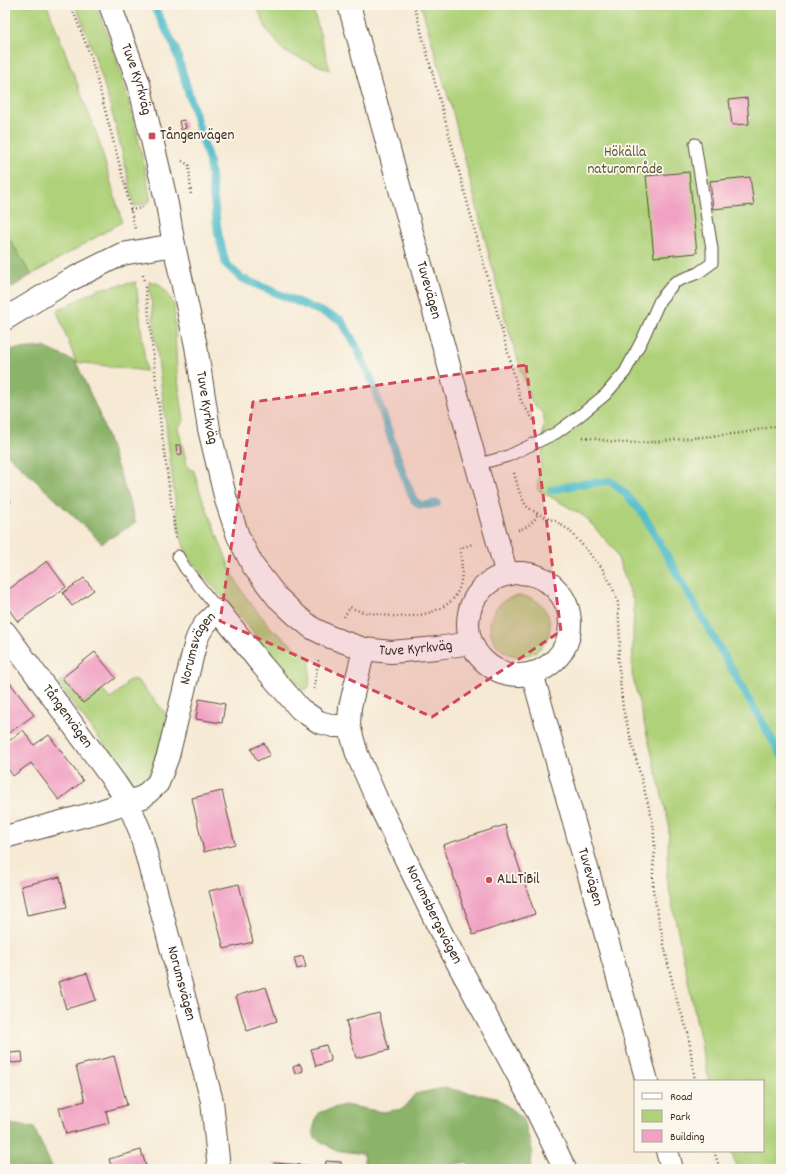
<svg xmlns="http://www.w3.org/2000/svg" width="786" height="1174" viewBox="0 0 786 1174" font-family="Dekko,sans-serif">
<rect width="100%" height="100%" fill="#fbf7ec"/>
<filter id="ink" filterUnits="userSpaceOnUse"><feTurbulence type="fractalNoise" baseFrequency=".025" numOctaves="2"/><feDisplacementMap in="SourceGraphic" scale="8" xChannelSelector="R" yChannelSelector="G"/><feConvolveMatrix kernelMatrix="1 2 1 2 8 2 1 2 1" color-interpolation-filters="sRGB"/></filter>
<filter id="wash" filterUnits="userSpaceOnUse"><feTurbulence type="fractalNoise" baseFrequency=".012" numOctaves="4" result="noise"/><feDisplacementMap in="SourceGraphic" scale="16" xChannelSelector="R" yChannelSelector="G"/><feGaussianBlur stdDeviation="0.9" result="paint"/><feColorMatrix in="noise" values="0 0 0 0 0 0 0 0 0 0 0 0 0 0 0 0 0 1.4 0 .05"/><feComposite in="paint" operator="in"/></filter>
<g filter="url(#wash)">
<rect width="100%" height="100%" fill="#f6ead5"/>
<path fill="#afd179" stroke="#757e4c" d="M5 5H47L98 138 122 222 31 275 9 238 5 237Z
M75 5H95C122 64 138 132 150 196V201L147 203 135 206 133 201C119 134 102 67 75 5Z
M256 5H312L330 70 285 52 267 30Z
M421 5H781V1169H738L731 1151H763V1081H709L667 879 669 824 632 674 634 603 615 550 584 516 537 489 542 454 544 415 531 401 505 318 453 113Z
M149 281 159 284 168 293 174 305 177 373 184 420 178 428 188 468 194 471 200 492 232 573 243 593 256 610 272 629 310 659 309 687 303 690 190 560 184 547 178 526 157 350Z
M136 282 146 371 76 362 57 311 99 289Z
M490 626a30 30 0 1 1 60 0a30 30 0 1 1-60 0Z
M64 679 83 703 96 693 98 694 103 691 110 699 126 685 125 683C128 680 133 679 137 680L163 710 168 717V724L149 776C143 782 136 783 129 778L58 684Z"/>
<path fill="#8bb369" stroke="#636e44" d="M5 237 9 238 31 275 5 292Z
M44 347 76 362 100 416 136 522 102 543 5 452V350Z
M444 1088 496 1098 523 1118 532 1149 531 1169H472L467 1162 442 1167 440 1169H365L363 1154 335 1150 315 1138 313 1130 318 1113 344 1105 383 1112 403 1109 415 1094Z
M5 1123 34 1128 53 1169H5Z"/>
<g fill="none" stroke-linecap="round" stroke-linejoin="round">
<path stroke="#4fbcc8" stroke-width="8" d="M153 5 175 47 209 161 218 233 226 264 241 278 341 320 355 344 371 379 405 479 414 500 420 505H427L437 503
M551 490 580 484 610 481 625 493 643 514 781 755"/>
</g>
<g id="blocks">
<path fill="#f1a2c3" d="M747 98 749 124 732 125 729 100Z
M184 120 186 128 181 130 179 121Z
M689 172 697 253 654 257 646 176Z
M750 177 754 205 713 209 710 181Z
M176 445H181L182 454 177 455Z
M5 493 11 502 5 507Z
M47 561 66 587 18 622 5 604V592Z
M84 578 94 590 72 606 63 593Z
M95 652 116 678 83 703 62 678Z
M5 676 34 715 9 733 5 727Z
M199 699 225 704 222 723 196 719Z
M23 730 34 745 49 735 83 781 59 800 31 763 13 776 5 764V744Z
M264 743 270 755 257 761 251 749Z
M222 791 235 844 204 852 192 798Z
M505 825 535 914 473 935 443 845Z
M60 877 67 907 27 915 21 886Z
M239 884 253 942 224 949 209 891Z
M303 956 306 967 297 969 294 958Z
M87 973 96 1000 66 1009 58 982Z
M266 987 277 1021 247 1031 236 996Z
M379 1012 389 1050 356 1058 346 1021Z
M326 1045 331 1061 316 1066 311 1049Z
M22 1052 23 1062 11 1063 10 1053Z
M114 1056 127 1105 106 1111 109 1123 66 1134 59 1108 85 1101 76 1066Z
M300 1064 303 1071 295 1074 293 1067Z
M141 1150 147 1169H112L109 1159Z
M326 1161 341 1162V1169H325Z
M274 1163 319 1166V1169H274Z"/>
</g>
</g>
<g filter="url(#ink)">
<use href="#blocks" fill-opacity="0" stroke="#574739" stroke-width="1"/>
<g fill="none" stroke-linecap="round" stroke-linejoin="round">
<g stroke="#574739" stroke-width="13">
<path id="lane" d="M476 465 508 456 556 433 578 417 605 395 625 372 643 338 660 300 675 282 698 273 712 263V249L695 144
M178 556 185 568 219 611"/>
</g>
<g stroke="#574739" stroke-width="24">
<g id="street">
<path d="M5 319 66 282 122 254 174 245"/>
<path id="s1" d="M5 632 116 784 128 802 140 831 212 1101 219 1169"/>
<path id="s2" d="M364 649 350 707 349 726 357 754 377 800 442 934 534 1105 565 1169"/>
<path id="s3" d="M5 837 98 812 143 797 158 783 168 756 196 641C201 627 207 621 219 611L261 664 300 709 319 722 334 726H349"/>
</g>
</g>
<g stroke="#574739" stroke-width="24">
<g id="secondary">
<path id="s4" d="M110 5 139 84 167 204 174 245 196 346 209 429 226 500 238 536 253 566 277 597 296 615 312 628 330 637 364 649 391 652 437 648 471 643"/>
<path id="s5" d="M349 5 507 575"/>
<circle cx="519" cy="624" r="51"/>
<path id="s6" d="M532 673 647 1081"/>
<path d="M667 1151 672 1169"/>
</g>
</g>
<path stroke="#574739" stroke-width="2.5" stroke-dasharray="1 3" stroke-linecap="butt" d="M70 5 75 16 91 57 125 185 135 229
M414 5 521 401 532 418 536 422
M182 161 189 165 191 196
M130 210 143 208
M143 275 148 307 161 427 176 538
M583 437 622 443 653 442 742 433 781 425
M514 473 519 491 526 506 538 514 555 521 569 530 585 548 602 568 612 586 618 603 620 641 618 660 623 709 653 823 655 851 653 867V891L668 964 677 1001 688 1032 695 1081
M518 530C528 527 533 523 538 514
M344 617 350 607C359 612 368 613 377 614 400 618 420 618 441 608 445 605 450 603 453 599 465 584 462 565 460 548L473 544
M314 689 318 662 319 659
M714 1151 720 1169"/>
<use href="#lane" stroke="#fff" stroke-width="11"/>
<use href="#street" stroke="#fff" stroke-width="22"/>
<use href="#secondary" stroke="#fff" stroke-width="22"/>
</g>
</g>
<path fill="#d1495b" fill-opacity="0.2" stroke="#d1495b" stroke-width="3" stroke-dasharray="8 5" stroke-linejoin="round" d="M526 365 561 631 432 717 220 621 253 402Z"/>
<g fill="#d1495b" stroke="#fbf7ec" stroke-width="1.5">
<rect x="148" y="132" width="8" height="8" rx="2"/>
<circle cx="489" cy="880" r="4"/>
</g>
<g text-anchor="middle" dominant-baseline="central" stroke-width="3.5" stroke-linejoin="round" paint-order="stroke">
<g font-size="15" fill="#3b2a1e" stroke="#fbf7ec">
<text stroke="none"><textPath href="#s4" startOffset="79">Tuve Kyrkväg</textPath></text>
<text stroke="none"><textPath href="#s5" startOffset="296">Tuvevägen</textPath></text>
<text stroke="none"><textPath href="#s4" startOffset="415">Tuve Kyrkväg</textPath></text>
<text stroke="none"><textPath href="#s4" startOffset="775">Tuve Kyrkväg</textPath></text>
<text stroke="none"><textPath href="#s3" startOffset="305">Norumsvägen</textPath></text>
<text stroke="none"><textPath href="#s1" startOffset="105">Tångenvägen</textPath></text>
<text stroke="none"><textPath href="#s6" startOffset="212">Tuvevägen</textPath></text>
<text stroke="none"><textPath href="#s2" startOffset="286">Norumsbergsvägen</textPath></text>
<text stroke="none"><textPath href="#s1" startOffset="399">Norumsvägen</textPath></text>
</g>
<g font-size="15" fill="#3b2a1e" stroke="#fbf7ec" text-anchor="start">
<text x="160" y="136">Tångenvägen</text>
<text x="497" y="880">ALLTiBil</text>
</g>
<g font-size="15" fill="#585435" stroke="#fbf7ec">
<text x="625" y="153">Hökälla<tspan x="625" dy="17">naturområde</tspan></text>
</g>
</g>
<rect width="786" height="1174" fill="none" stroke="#fbf7ec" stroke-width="20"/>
<rect x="634" y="1080" width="130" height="72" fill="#fbf7ec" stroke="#aea59a"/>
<rect x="642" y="1093" width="20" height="6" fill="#ffffff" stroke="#aea59a"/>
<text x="670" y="1100" font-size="12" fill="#3b2a1e">Road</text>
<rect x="642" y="1110" width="20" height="12" fill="#afd179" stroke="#aea59a"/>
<text x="670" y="1120" font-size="12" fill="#3b2a1e">Park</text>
<rect x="642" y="1130" width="20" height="12" fill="#f1a2c3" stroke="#aea59a"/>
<text x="670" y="1140" font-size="12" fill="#3b2a1e">Building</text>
</svg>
